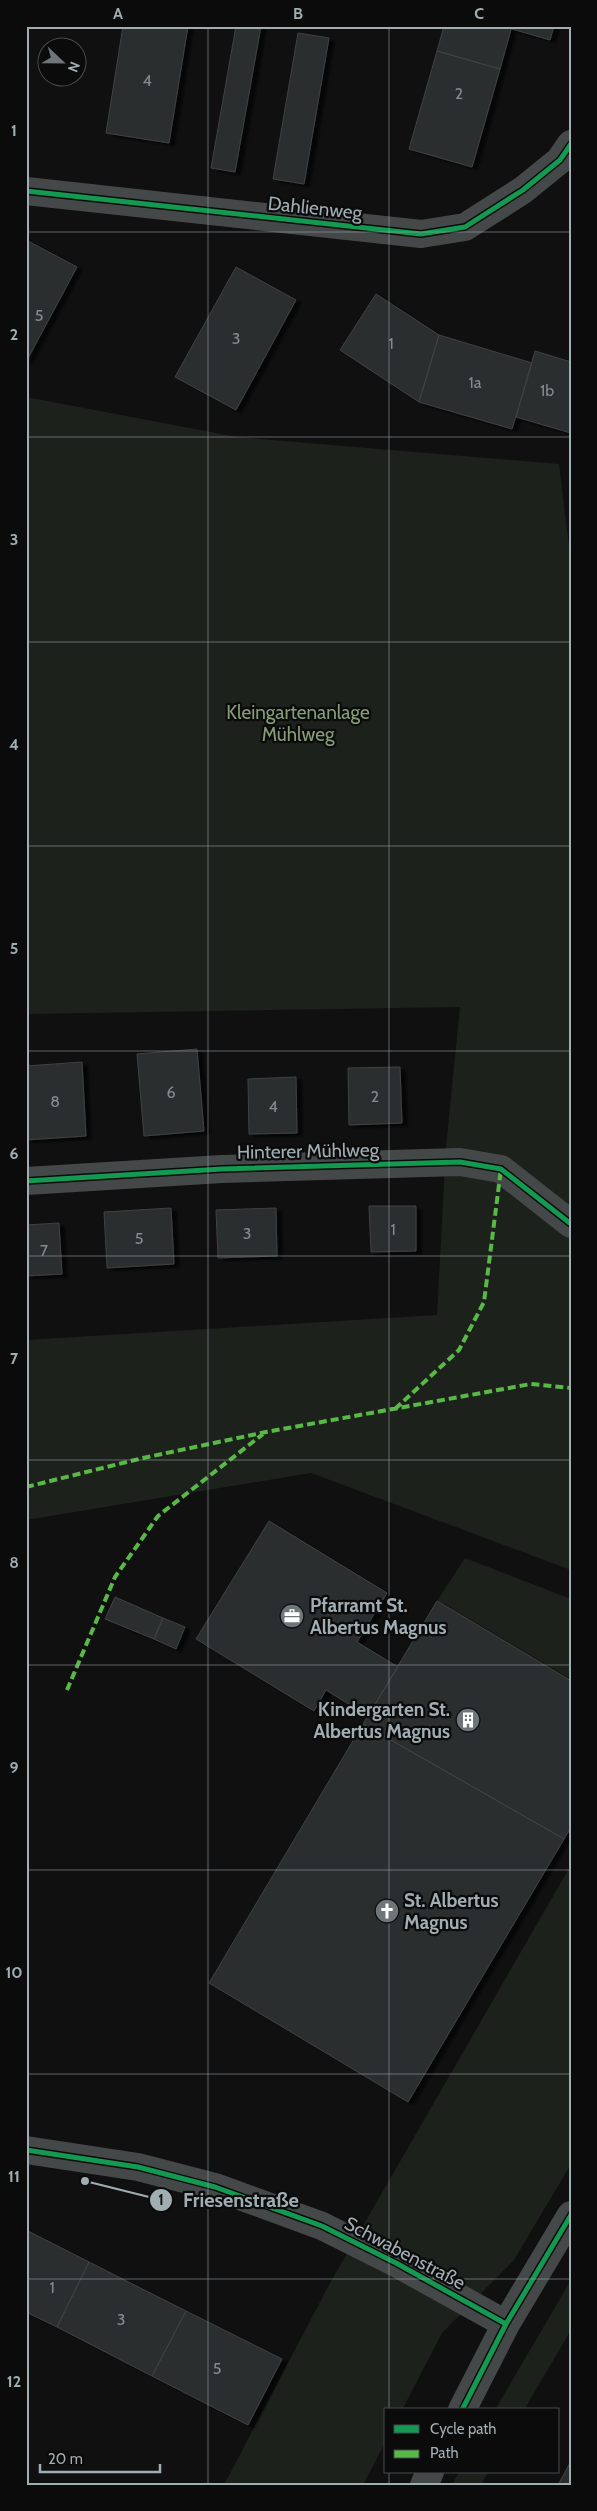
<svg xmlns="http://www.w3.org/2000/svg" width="597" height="2511" viewBox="0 0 597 2511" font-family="Cabin,sans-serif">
<defs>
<filter id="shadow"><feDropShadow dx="5.5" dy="3" stdDeviation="1" flood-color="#0009"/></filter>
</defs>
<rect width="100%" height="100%" fill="#101011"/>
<path fill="#1d211b" d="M26 397 237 437 559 464 571 563V1570L311 1473 26 1520V1340L437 1315 446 1147 460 1007 26 1014Z
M465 1558 571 1599V1681L437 1601Z
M571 1865V2164L514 2260 442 2333 402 2410H386V2441L363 2485H224L330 2283Z
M571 2280V2330L524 2410H495Z
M459 2472H488L481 2485H452Z"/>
<path fill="#2c2d2f" stroke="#3f4244" filter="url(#shadow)" d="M123 26H188L169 143 106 133Z
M236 26H261L235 172 211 168Z
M444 26H512L500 69 437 51Z
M512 26H554L550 40 512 29Z
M298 33 329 38 304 184 273 179Z
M437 51 500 69 472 167 409 149Z
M26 240 77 267 26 362Z
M236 267 296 300 236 410 175 377Z
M376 294 439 335 419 402 340 350Z
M439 335 532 363 512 429 419 402Z
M535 351 571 362V433L516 417Z
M197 1049 204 1131 144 1136 137 1054Z
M82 1062 86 1136 26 1140V1066Z
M400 1067 402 1123 349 1125 348 1068Z
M296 1077 297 1133 249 1134 248 1079Z
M369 1206H416V1251L371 1252Z
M171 1208 174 1264 107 1268 104 1212Z
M276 1208 277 1256 218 1258 216 1210Z
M59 1223 62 1274 26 1276V1225Z
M269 1521 387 1593 357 1642 398 1667 368 1716 326 1690 314 1711 196 1639Z
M115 1597 163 1618 154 1639 105 1619Z
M437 1601 571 1681V1827L564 1839 363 1724Z
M163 1618 185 1627 176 1649 154 1639Z
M363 1724 564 1839 408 2102 209 1983Z
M26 2230 89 2262 57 2327 26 2312Z
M89 2262 186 2311 152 2376 57 2327Z
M186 2311 282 2359 248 2425 152 2376Z
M571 2461V2485H558Z"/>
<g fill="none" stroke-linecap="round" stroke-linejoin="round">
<path stroke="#454849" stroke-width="28" d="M26 191 421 234 465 227 523 190 560 160 571 144
M26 1181 222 1169 460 1162 501 1169 571 1224
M26 2150 138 2167 215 2187 322 2226 396 2263 506 2324
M462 2410 506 2324 571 2215
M424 2485 430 2472"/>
<path stroke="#58b947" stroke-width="4" stroke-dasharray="8 4" stroke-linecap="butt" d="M395 1409 459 1350 484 1302 501 1169
M26 1487 143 1458 266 1432 531 1384 571 1388
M67 1690 115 1577 158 1516 263 1434"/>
<g stroke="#0b0b0c" stroke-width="8">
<path id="cycleway" d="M26 191 421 234 465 227 523 190 560 160 571 144
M26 1181 222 1169 460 1162 501 1169 571 1224
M26 2150 138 2167 215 2187 322 2226 396 2263 506 2324
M462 2410 506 2324 571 2215"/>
</g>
<use href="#cycleway" stroke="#139951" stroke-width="5"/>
</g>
<path fill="none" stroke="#a0adb2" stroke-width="1" stroke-opacity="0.55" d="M208 26V2485M389 26V2410M26 232H571M26 437H571M26 642H571M26 846H571M26 1051H571M26 1256H571M26 1460H571M26 1665H571M26 1870H571M26 2074H571M26 2279H571M389 2472V2485"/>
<defs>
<g id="office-disc" transform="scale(1.25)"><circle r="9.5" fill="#6e767a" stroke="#0b0b0c"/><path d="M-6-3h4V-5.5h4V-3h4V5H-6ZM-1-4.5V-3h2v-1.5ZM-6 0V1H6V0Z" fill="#fff"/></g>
<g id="building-disc" transform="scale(1.25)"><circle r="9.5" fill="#6e767a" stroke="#0b0b0c"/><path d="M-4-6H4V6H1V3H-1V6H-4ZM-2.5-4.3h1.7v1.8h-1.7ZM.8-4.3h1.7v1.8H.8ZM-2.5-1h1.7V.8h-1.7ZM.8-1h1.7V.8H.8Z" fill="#fff"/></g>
<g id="church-disc" transform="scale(1.25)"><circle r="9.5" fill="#6e767a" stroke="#0b0b0c"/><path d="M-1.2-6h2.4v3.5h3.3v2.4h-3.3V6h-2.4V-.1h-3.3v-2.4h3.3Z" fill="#fff"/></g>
</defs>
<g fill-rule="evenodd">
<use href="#office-disc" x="292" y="1616"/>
<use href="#building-disc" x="468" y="1720"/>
<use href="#church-disc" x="387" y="1911"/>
</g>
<g text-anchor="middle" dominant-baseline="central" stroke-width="4.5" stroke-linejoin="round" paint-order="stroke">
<g font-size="16" fill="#838d91">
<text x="147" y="80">4</text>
<text x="459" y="93">2</text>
<text x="39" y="315">5</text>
<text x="236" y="338">3</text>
<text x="391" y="343">1</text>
<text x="475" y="382">1a</text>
<text x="547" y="390">1b</text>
<text x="171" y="1092">6</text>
<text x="375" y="1096">2</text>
<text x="55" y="1101">8</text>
<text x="273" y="1106">4</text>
<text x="393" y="1229">1</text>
<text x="247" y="1233">3</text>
<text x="139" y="1238">5</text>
<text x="44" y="1250">7</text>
<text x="52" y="2287">1</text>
<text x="121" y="2319">3</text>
<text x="217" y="2368">5</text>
</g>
<g font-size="19" fill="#a0adb2" stroke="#0b0b0c">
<text transform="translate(315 208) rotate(6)">Dahlienweg</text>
<text transform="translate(308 1151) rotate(-1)">Hinterer Mühlweg</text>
<text transform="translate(405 2253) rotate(28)">Schwabenstraße</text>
</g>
<g font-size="19" fill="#859e77" stroke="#0b0b0c">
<text x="298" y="712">Kleingartenanlage<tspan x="298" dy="22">Mühlweg</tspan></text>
</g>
<g font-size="19" font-weight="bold" fill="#a0adb2" stroke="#0b0b0c" text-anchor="start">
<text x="310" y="1605">Pfarramt St.<tspan x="310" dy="22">Albertus Magnus</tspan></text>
<text x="450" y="1709" text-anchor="end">Kindergarten St.<tspan x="450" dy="22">Albertus Magnus</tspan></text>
<text x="404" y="1900">St. Albertus<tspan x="404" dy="22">Magnus</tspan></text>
</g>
</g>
<path fill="none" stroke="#a0adb2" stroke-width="2" d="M85 2181L161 2200"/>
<g fill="#a0adb2" stroke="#0b0b0c" stroke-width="2">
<circle cx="85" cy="2181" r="5"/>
<circle cx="161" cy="2200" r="12"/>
</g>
<g font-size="15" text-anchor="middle" font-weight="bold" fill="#111">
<text x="161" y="2205">1</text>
</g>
<g font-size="20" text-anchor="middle" font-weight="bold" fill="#a0adb2" stroke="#0b0b0c" stroke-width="4.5" stroke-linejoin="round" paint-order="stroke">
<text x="241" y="2207">Friesenstraße</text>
</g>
<rect width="597" height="2511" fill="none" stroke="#0b0b0c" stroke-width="55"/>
<rect x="384" y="2408" width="175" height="65" fill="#0b0b0c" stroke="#474c4e"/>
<rect x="394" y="2425" width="25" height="8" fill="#139951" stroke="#474c4e"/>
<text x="430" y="2434" font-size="15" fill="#a0adb2">Cycle path</text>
<rect x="394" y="2450" width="25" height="8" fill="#58b947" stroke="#474c4e"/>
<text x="430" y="2458" font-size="15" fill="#a0adb2">Path</text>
<g transform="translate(62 62) rotate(112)"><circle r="24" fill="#0b0b0c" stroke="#474c4e"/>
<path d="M0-4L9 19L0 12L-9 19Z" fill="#6e767a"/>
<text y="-8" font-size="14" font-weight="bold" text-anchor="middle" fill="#a0adb2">N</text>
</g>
<path d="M40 2464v8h120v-8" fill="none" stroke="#a0adb2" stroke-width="2.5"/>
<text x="48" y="2464" font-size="15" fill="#a0adb2" stroke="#0b0b0c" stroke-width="4" paint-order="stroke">20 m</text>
<rect x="28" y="28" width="542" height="2456" fill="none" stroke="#a0adb2" stroke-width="2"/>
<g font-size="16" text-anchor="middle" font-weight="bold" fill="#a0adb2">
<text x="118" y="19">A</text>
<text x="298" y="19">B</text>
<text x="479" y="19">C</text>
<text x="14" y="136">1</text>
<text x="14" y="340">2</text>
<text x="14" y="545">3</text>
<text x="14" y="750">4</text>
<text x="14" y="954">5</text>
<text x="14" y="1159">6</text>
<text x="14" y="1364">7</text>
<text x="14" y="1568">8</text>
<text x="14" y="1773">9</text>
<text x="14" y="1978">10</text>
<text x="14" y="2182">11</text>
<text x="14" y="2387">12</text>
</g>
</svg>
